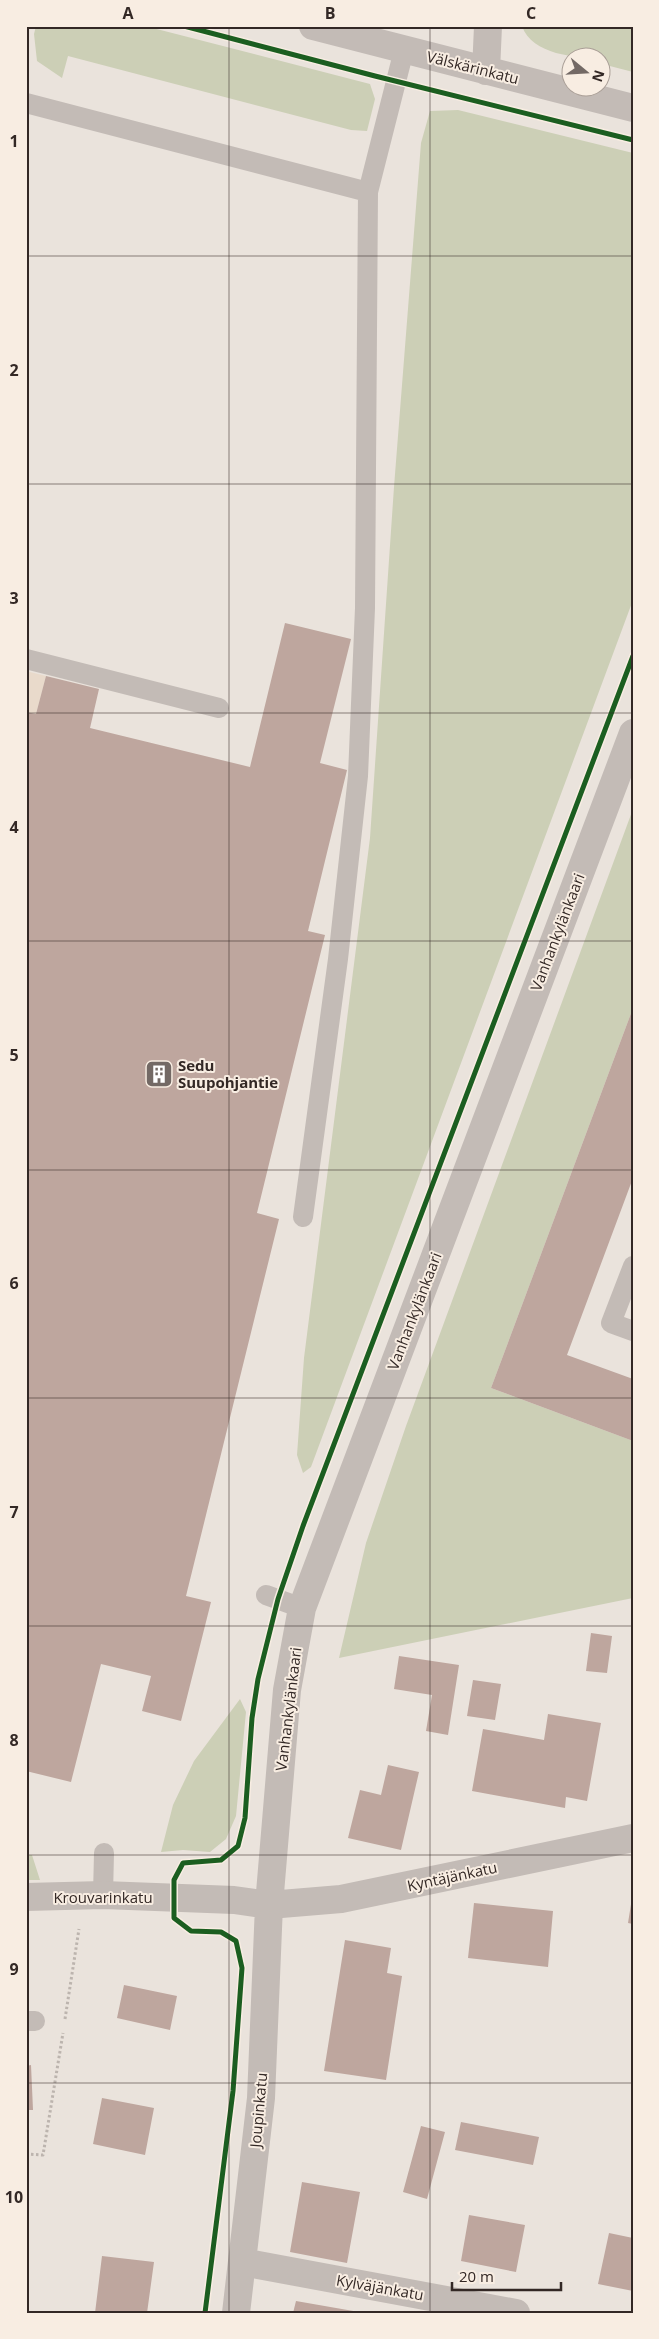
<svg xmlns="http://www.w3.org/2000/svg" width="659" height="2339" viewBox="0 0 659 2339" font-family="'Open Sans',sans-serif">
<rect width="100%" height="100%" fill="#eae3dc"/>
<path fill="#cccfb6" d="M36 26H145L370 84 375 99 367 131 351 130 68 56 62 78 37 61 34 34Z
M522 26H633V72L602 64V58C576 58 532 55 522 26Z
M458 110 633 153V600L311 1467 303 1473 297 1455 304 1358 370 838 394 487 421 143 430 111Z
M633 809V1008L491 1388 633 1441V1598L339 1658 366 1543 406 1426Z
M240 1699 246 1712 236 1816 226 1839 210 1852 183 1850 161 1852 173 1805 194 1761Z
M26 1855H32L40 1880H26Z"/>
<path fill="#e9dacb" d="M26 671 46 676 36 714 26 712Z"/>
<path fill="#bea69e" d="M285 623 351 639 320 763 347 770 308 931 325 935 257 1213 279 1219 186 1596 211 1602 181 1721 142 1711 151 1676 101 1664 71 1782 26 1771V712L36 714 46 676 99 689 90 728 250 767Z
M633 1008V1178L567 1355 633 1379V1441L491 1388Z
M591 1633 612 1636 607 1673 586 1671Z
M399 1656 459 1665 448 1735 426 1731 432 1695 394 1689Z
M473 1680 501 1684 495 1720 467 1716Z
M548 1714 601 1723 587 1801 566 1797 565 1808 472 1791 483 1729 544 1740Z
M388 1765 419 1772 401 1850 348 1838 360 1790 381 1795Z
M632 1898H633V1924L628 1923Z
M474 1903 553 1911 548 1967 468 1958Z
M345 1940 391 1948 387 1973 402 1976 386 2080 324 2071Z
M124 1985 177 1996 170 2030 117 2018Z
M31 2065 33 2110H26V2066Z
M102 2098 154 2108 145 2155 93 2144Z
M461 2122 539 2137 533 2165 455 2150Z
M421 2126 445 2132 427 2199 403 2192Z
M302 2182 360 2192 347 2263 290 2252Z
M469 2215 525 2225 516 2272 461 2261Z
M609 2233 633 2238V2291L598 2284Z
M102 2256 154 2262 147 2313H95Z
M296 2301 359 2312V2313H293Z"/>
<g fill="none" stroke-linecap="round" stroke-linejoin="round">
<path stroke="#bcb4ae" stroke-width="3" stroke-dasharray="2.5 2.5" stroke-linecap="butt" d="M65 2019 79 1929
M26 2154 43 2155 63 2033"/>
<path stroke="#c3bbb6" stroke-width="20" d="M26 103 368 192
M26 659 219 708
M303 1217 338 959 358 776 365 608 368 192 404 50
M633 1266 611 1323 633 1331
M266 1595 302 1608
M103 1895 104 1853
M26 2021H35"/>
<path stroke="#c3bbb6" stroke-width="28" d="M313 26 633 108
M486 71 488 26
M26 1897 103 1895 234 1900 269 1905 341 1899 633 1838
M242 2262 516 2313
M236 2313 261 2098 269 1905 287 1690 302 1608 633 733"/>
<g stroke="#f8ede2" stroke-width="8">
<path id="cycleway" d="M184 26 375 76 633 140
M205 2313 233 2091 242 1968 236 1941 221 1932 191 1931 174 1918V1880L183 1863 221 1860 238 1846 245 1818 252 1718 258 1679 278 1599 303 1526 633 656"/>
</g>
<use href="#cycleway" stroke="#1b5e20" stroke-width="5"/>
</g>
<path fill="none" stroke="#332825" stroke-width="1" stroke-opacity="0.55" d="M229 26V2313M430 26V2313M26 256H633M26 484H633M26 713H633M26 941H633M26 1170H633M26 1398H633M26 1626H633M26 1855H633M26 2083H633"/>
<defs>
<g id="building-square" transform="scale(1.4375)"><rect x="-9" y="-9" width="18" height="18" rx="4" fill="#736965" stroke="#f8ede2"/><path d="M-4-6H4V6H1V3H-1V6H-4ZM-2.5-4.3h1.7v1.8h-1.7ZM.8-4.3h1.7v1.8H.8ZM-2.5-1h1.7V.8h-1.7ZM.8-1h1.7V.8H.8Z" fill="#fff"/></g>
</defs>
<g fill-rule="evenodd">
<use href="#building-square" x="159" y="1074"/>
</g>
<g text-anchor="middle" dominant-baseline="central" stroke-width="4" stroke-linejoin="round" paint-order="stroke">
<g font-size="15" fill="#332825" stroke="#f8ede2">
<text transform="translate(473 67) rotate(14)">Välskärinkatu</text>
<text transform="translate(557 932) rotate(-69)">Vanhankylänkaari</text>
<text transform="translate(414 1311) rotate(-69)">Vanhankylänkaari</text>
<text transform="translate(288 1709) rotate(-83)">Vanhankylänkaari</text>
<text transform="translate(452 1876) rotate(-12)">Kyntäjänkatu</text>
<text x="103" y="1897">Krouvarinkatu</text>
<text transform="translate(258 2110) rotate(-85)">Joupinkatu</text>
<text transform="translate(380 2287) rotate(10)">Kylväjänkatu</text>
</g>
<g font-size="15" font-weight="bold" fill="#332825" stroke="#f8ede2" text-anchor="start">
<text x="178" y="1065">Sedu<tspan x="178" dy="17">Suupohjantie</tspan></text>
</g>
</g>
<rect width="659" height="2339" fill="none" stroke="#f8ede2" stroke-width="55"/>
<g transform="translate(586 72) rotate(108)"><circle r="24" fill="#f8ede2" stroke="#a99e96"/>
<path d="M0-4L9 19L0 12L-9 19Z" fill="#736965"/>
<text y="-8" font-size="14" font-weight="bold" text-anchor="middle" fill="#332825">N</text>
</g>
<path d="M452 2282v8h109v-8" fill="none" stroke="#332825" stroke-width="2.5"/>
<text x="459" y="2282" font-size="15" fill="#332825" stroke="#f8ede2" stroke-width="4" paint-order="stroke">20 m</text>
<rect x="28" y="28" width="604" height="2284" fill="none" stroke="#332825" stroke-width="2"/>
<g font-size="16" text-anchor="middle" font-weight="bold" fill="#332825">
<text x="128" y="19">A</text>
<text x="330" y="19">B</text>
<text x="531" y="19">C</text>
<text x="14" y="147">1</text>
<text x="14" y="376">2</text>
<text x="14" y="604">3</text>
<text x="14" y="833">4</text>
<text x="14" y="1061">5</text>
<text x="14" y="1289">6</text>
<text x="14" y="1518">7</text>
<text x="14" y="1746">8</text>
<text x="14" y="1975">9</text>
<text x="14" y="2203">10</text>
</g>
</svg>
